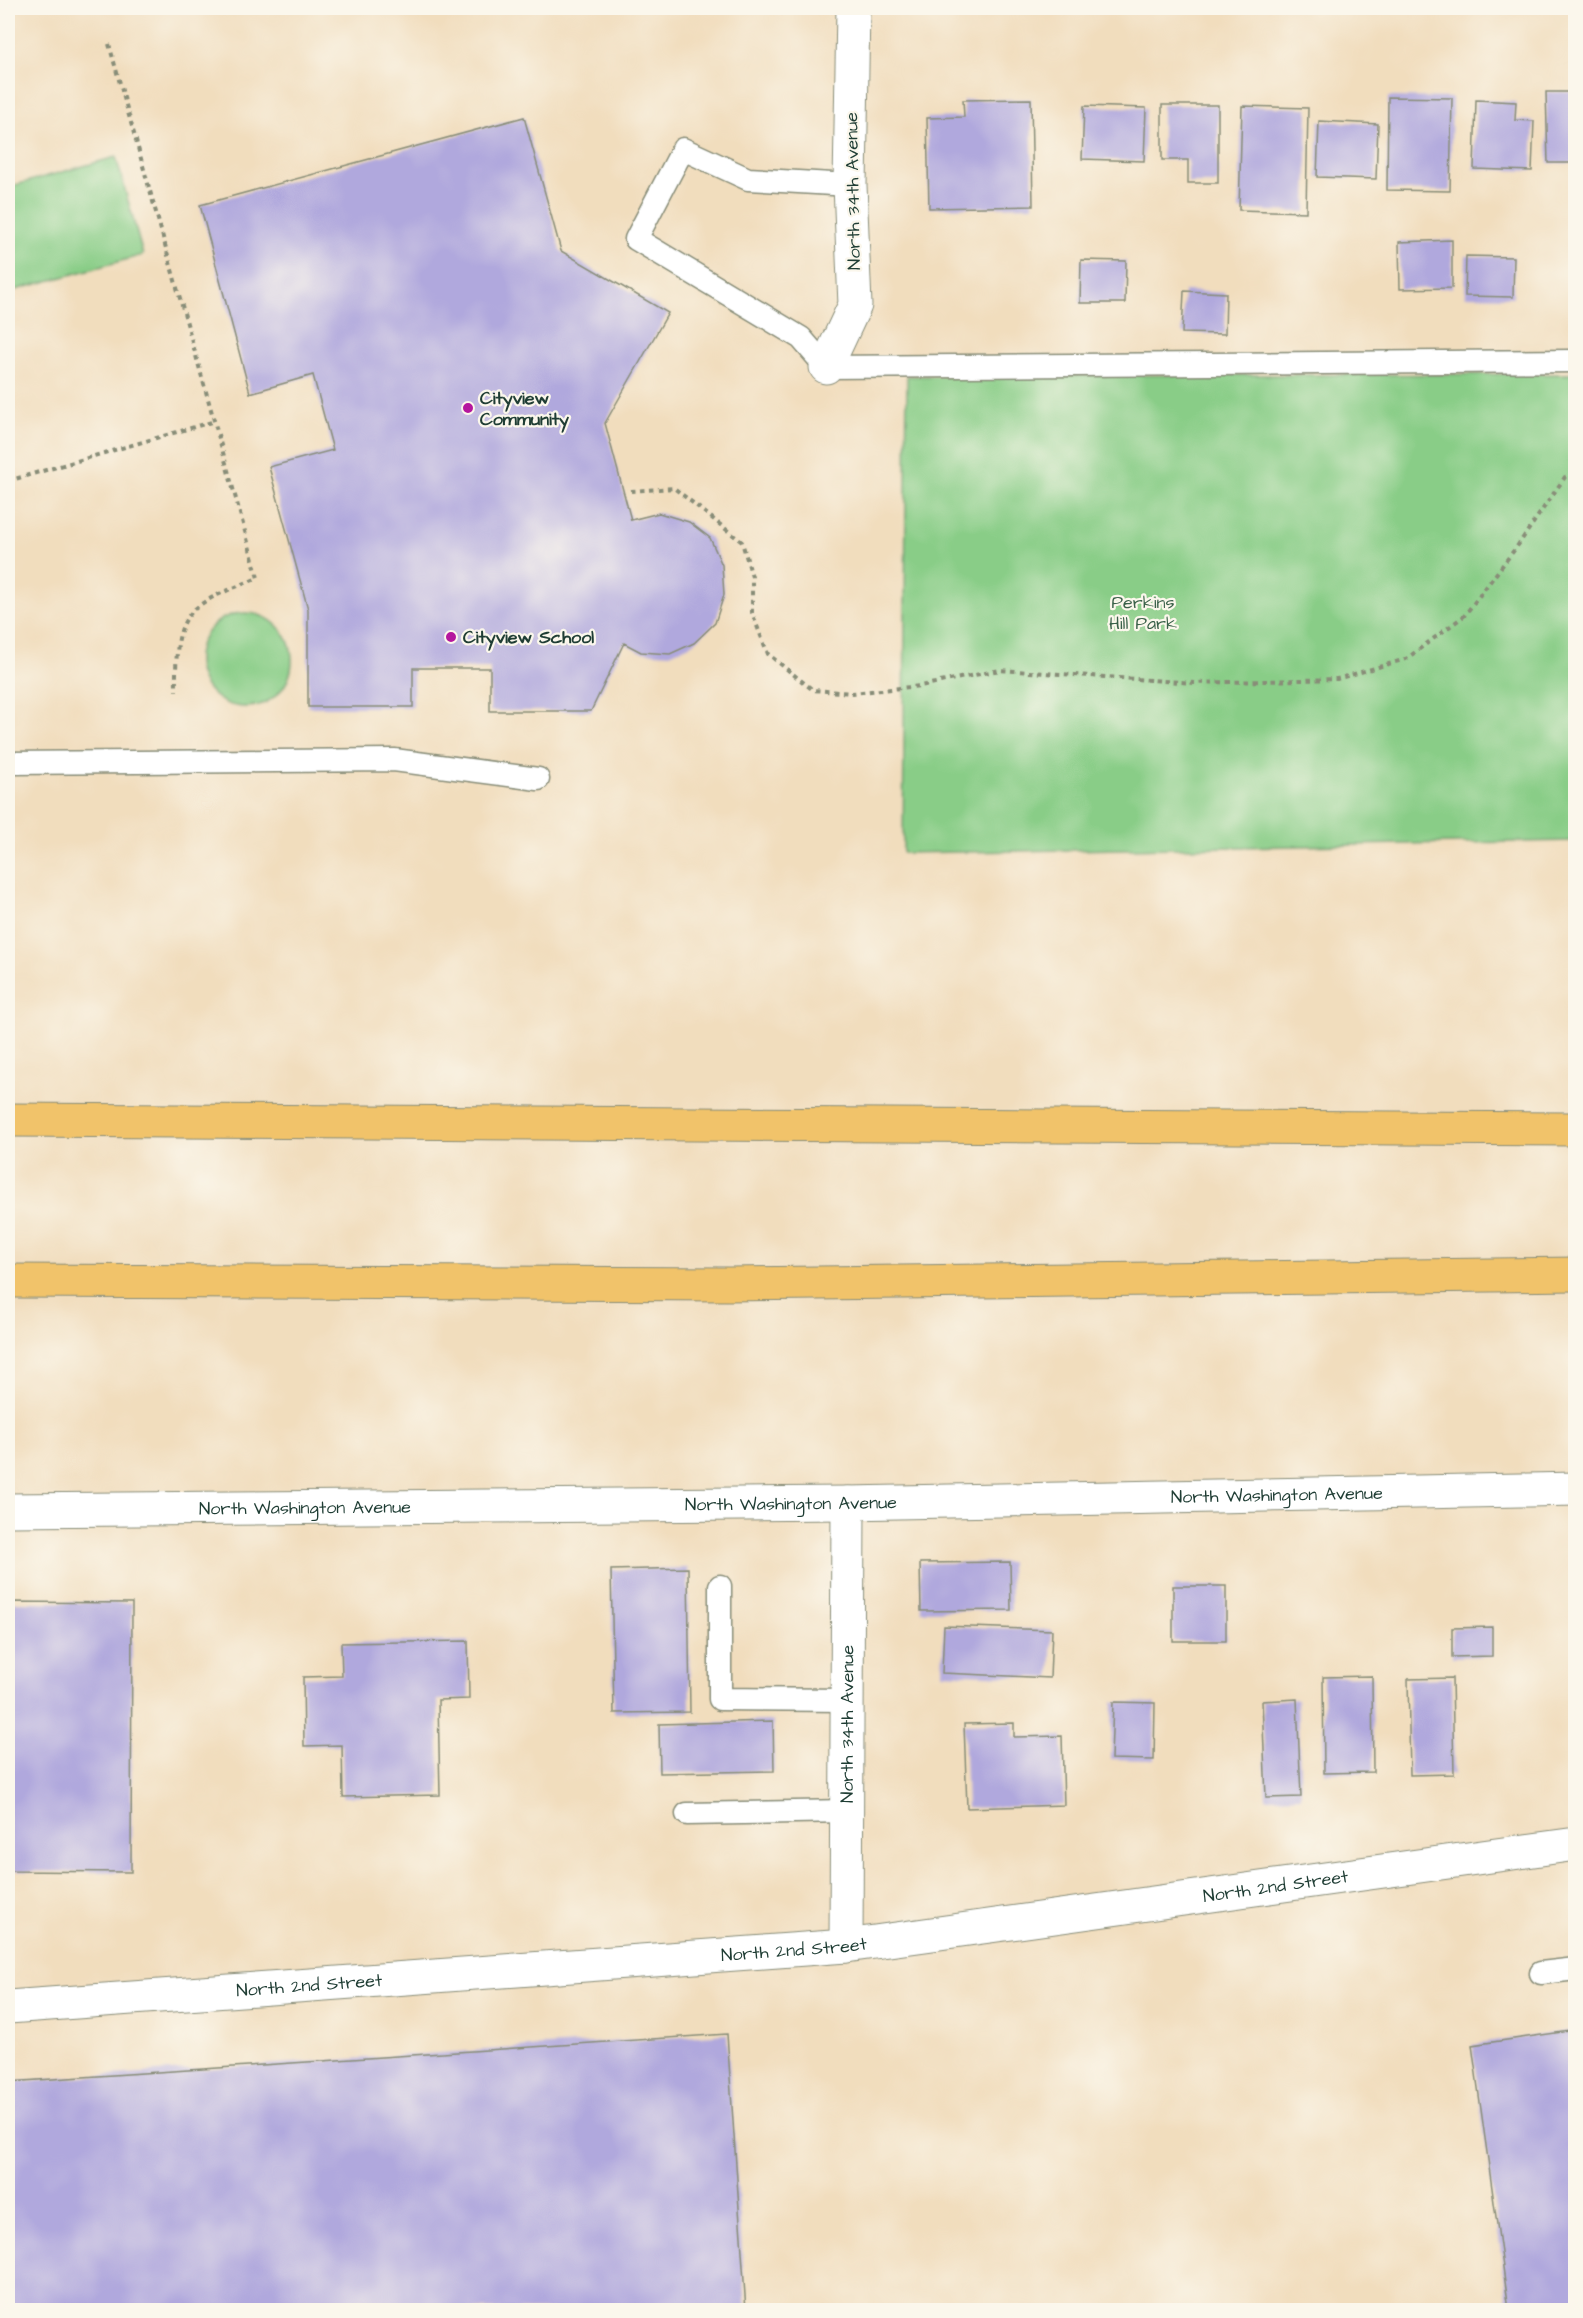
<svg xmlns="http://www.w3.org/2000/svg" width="1583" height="2318" viewBox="0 0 1583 2318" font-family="'Architects Daughter',sans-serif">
<rect width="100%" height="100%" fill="#fbf7ec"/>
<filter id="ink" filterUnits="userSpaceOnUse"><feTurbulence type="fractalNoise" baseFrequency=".0167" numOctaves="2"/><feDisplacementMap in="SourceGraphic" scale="12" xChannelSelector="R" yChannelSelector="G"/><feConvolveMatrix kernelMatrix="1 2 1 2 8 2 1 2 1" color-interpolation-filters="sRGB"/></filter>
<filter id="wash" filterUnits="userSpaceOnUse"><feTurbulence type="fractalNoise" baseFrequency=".008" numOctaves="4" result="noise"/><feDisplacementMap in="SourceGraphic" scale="24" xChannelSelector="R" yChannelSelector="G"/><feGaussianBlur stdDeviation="1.35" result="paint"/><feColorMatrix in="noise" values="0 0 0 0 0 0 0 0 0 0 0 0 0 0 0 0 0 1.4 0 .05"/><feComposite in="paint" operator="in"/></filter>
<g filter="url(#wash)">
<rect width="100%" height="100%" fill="#f1ddbd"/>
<path fill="#89cd87" stroke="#54855e" stroke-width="1.5" d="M116 157 143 255 8 292V187Z
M1575 374V841L903 853 907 376Z
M198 660a47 47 0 1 1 94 0a47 47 0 1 1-94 0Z"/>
<g id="blocks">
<path fill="#b0a8dd" d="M1546 92H1576V163H1548Z
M1388 97 1452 98 1450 191 1387 190Z
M1031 99 1033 206 929 208 927 118 964 117 963 100Z
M1476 100 1516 102 1515 120 1534 121 1532 171 1474 169Z
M1162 105H1218V183H1188V160H1162Z
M1084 106 1146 108 1144 161 1082 159Z
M1242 106 1308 108 1306 212 1239 210Z
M524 117 561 251 668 313 605 423 631 520 659 513 689 522 710 538 722 565 724 595 715 623 694 643 670 654 641 652 624 643 591 711H490V668H413V707H308V609L269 467 333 450 313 375 250 393 200 205Z
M1319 121 1378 124 1376 179 1317 177Z
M1452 240V288L1400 289 1399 242Z
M1466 256 1514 257 1513 297 1465 296Z
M1081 260 1126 261 1125 303H1080Z
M1184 291 1226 293 1225 334 1182 333Z
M1010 1562 1011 1610 921 1611 920 1563Z
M688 1568 690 1712 614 1713 611 1570Z
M1173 1586H1226V1641H1173Z
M8 1602 132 1603 131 1872 8 1871Z
M944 1626 1052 1630 1050 1678 942 1673Z
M1492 1627V1656L1452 1657V1628Z
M468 1641 469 1699 438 1700 440 1795 343 1797 342 1745 304 1746 303 1677 342 1676 341 1643Z
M1372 1676 1373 1772 1324 1773 1323 1677Z
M1452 1678 1454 1774 1410 1775 1408 1679Z
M1297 1699 1301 1797 1266 1798 1262 1701Z
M1113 1702 1155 1703 1154 1760 1111 1759Z
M773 1721 774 1771 660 1773 659 1724Z
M1014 1723V1737L1062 1736 1064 1805 967 1808 964 1724Z
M1576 2030V2310H1509L1472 2045Z
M727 2034 746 2310H8V2082Z"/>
</g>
</g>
<g filter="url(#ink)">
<use href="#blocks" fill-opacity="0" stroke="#888d78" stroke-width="1.5"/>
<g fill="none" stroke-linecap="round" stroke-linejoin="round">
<g stroke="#888d78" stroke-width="25">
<path id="service" d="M850 185 748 179 683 149 636 239 801 338 826 367 1576 361
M8 763 394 760 538 779
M720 1586V1699L847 1700
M687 1814 847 1811
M1541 1973 1576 1969"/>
</g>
<g stroke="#888d78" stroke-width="35">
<g id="minor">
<path d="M826 367 855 305 850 185 853 8"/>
<path id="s1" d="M846 1946 848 1503"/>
</g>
</g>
<g stroke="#888d78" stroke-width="35">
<g id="tertiary">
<path id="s2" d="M8 1510 848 1503 1576 1489"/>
<path id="s3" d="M8 2007 846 1946 1576 1844"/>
</g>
</g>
<g stroke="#888d78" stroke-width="35">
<path id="motorway" d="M8 1120 1576 1129
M8 1281 729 1284 1576 1274"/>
</g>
<path stroke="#888d78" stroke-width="4" stroke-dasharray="4.5 4.5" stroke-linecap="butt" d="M109 44 258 578C185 607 175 610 176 691
M8 481 215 421
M631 491 674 488 742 542 752 577V613L768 654 813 690 852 693 920 686 1000 670 1195 683 1337 679 1406 659 1464 616 1518 545 1565 477 1576 472"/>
<use href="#service" stroke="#fff" stroke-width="22"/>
<use href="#minor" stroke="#fff" stroke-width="33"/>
<use href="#tertiary" stroke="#fff" stroke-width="33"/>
<use href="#motorway" stroke="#f1c36a" stroke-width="33"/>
</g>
</g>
<g fill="#b5179e" stroke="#fbf7ec" stroke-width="2">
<circle cx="468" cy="408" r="6"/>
<circle cx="451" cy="637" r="6"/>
</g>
<g text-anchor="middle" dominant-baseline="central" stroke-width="4.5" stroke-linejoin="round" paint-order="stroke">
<g font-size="18" fill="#1f3d34" stroke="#fbf7ec">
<text transform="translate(853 191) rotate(-91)">North 34th Avenue</text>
<text stroke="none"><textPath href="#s2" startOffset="1269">North Washington Avenue</textPath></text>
<text stroke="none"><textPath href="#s2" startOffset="783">North Washington Avenue</textPath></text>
<text stroke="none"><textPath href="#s2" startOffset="297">North Washington Avenue</textPath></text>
<text stroke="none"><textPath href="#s1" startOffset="222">North 34th Avenue</textPath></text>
<text stroke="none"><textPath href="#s3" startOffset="1274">North 2nd Street</textPath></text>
<text stroke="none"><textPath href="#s3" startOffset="788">North 2nd Street</textPath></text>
<text stroke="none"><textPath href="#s3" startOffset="302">North 2nd Street</textPath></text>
</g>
<g font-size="18" font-weight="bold" fill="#1f3d34" stroke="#fbf7ec" text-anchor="start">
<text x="480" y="398">Cityview<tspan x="480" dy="21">Community</tspan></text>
<text x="463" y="637">Cityview School</text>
</g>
<g font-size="18" fill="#3a6149" stroke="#fbf7ec">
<text x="1143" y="602">Perkins<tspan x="1143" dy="21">Hill Park</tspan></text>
</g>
</g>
<rect width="1583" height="2318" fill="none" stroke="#fbf7ec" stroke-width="30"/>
</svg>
